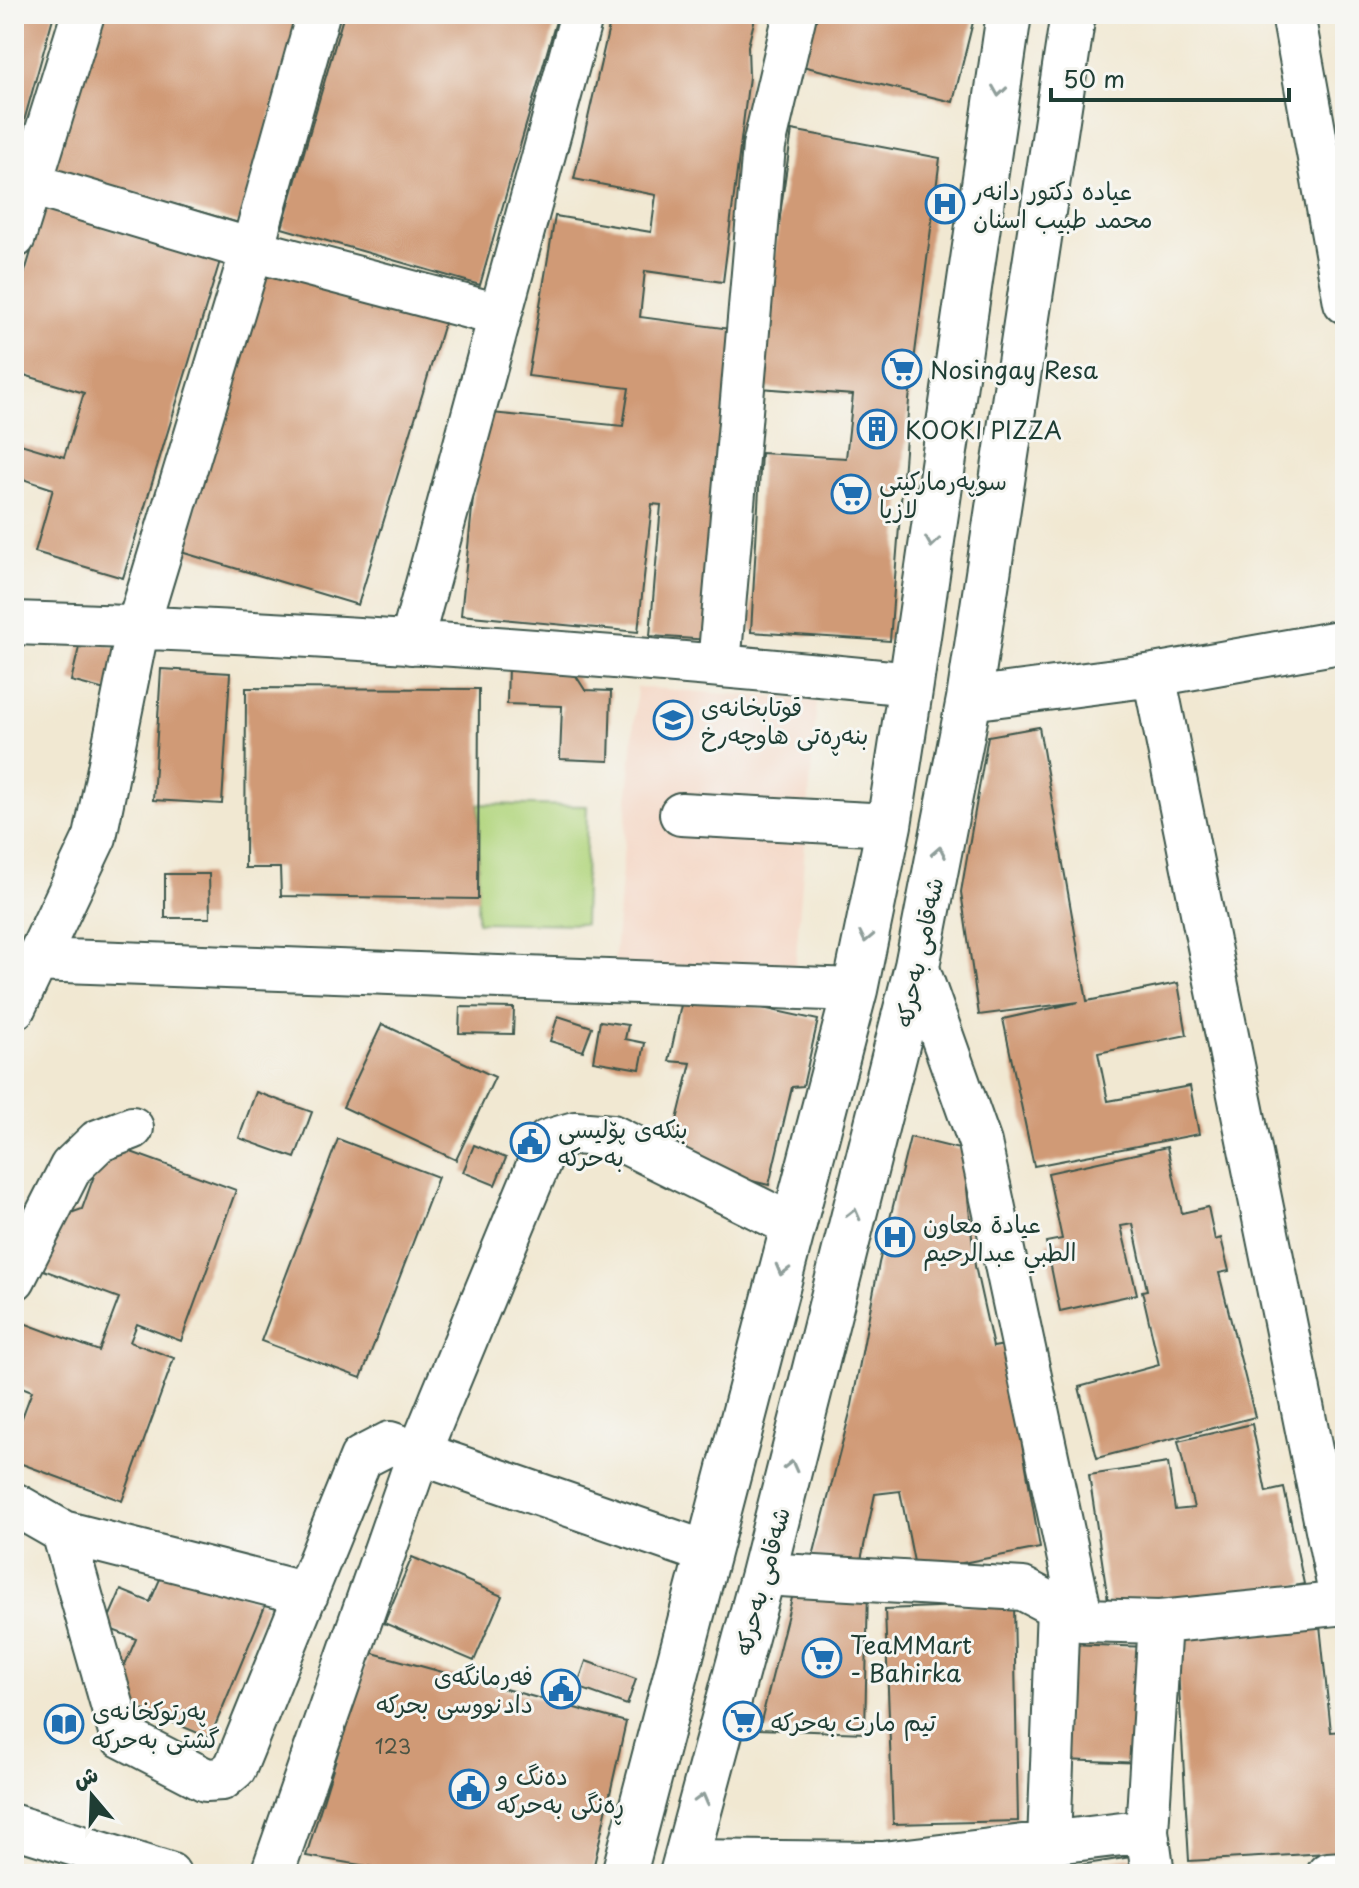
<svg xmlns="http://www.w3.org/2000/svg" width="1359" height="1888" viewBox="0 0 1359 1888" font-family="'Playpen Sans','Playpen Sans Arabic',sans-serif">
<rect width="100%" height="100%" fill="#f6f6f2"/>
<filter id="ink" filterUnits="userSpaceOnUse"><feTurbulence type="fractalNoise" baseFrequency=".0125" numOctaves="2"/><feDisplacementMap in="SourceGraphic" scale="16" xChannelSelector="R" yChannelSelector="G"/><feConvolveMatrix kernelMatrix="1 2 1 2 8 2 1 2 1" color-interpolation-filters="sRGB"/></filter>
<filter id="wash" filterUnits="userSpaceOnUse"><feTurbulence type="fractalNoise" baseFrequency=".006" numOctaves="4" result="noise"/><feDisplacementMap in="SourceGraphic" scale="32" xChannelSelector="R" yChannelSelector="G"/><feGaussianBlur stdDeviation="1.8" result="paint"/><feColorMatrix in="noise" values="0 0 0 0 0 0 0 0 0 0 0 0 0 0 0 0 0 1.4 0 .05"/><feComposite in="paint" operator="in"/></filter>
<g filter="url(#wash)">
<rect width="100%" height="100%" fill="#f1e8d2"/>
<path fill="#f4d3c0" d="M637 687 817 701 794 980 614 966Z"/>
<path fill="#b2d67f" stroke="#688a5a" stroke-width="2" d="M479 804 587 806 584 924 477 922Z"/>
<g id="blocks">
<path fill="#d09a76" d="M14 14H54L15 153H14Z
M93 14H301L239 223 48 168Z
M344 14H558L480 285 282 228Z
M612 14H756L748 46 749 77 723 282 645 271 640 317 738 330 710 640 650 636 661 505 652 504 638 632 461 615 482 412 623 426 629 388 528 376 555 216 651 232 656 195 574 179Z
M815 14H975L953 102 802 66Z
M792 130 940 158 909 400 890 641 751 632 761 453 846 458 853 395 760 388 773 265Z
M44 209 220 261 123 578 35 552 53 489 14 476V442L64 457 84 393 14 372V308Z
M268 267 445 320 358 605 181 552Z
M81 639 119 648 109 691 71 681Z
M508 666 571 668 585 690 611 691 609 761 560 759 562 706 507 704Z
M161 669 230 673 222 804 153 800Z
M246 688 479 689 478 899 281 896 280 868H245Z
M1039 727 1087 1001 1178 983 1187 1035 1098 1053 1108 1101 1190 1086 1199 1134 1034 1166 1003 1019 1079 1002 979 1015 961 892 988 736Z
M165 874H209L210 918H165Z
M684 991 818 1020 803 1086 792 1087 769 1185 667 1161 691 1063 669 1061Z
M460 1007 514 1008 513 1034 459 1033Z
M558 1016 592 1027 583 1051 550 1041Z
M600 1021 628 1025 625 1039 645 1043 640 1069 593 1061Z
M382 1024 495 1077 456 1160 343 1107Z
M256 1092 312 1112 295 1158 239 1138Z
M910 1137 963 1150 975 1266 993 1347 1005 1345 1040 1548 916 1572 900 1491 875 1494 858 1574 811 1564 852 1405 879 1263Z
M338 1139 438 1177 361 1378 261 1341Z
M106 1143 236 1190 181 1341 137 1324 130 1342 174 1358 122 1501 14 1461V1439L32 1391 14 1384V1349L24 1323 99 1351 119 1298 38 1268 57 1218 82 1209Z
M474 1145 506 1158 495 1185 463 1172Z
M1167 1147 1182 1213 1208 1207 1215 1240 1221 1238 1229 1271 1219 1273 1255 1417 1097 1458 1079 1387 1159 1365 1142 1291 1147 1290 1133 1224 1121 1226 1137 1294 1060 1311 1046 1242 1062 1239 1048 1173Z
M1252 1424 1266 1492 1284 1488 1304 1584 1111 1620 1089 1475 1168 1463 1175 1510 1194 1508 1178 1441Z
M412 1557 502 1596 474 1661 384 1623Z
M167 1563 266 1604 210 1738 111 1697 136 1639 105 1627 121 1590 150 1602Z
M796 1582 868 1586 865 1733 759 1729Z
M1014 1604 1018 1821 893 1824 885 1609Z
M1320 1625 1331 1732 1345 1731V1852L1189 1861 1176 1634Z
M1068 1644 1148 1647 1143 1763 1064 1760Z
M369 1652 626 1722 592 1874H415L306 1856Z
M586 1661 636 1679 627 1705 577 1687Z
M1144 1855 1147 1874H1035V1872Z"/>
</g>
</g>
<g filter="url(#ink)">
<use href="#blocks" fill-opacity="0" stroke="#3e574c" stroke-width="2"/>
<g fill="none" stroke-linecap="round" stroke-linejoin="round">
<g stroke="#3e574c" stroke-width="46">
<path id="minor" d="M1293 14 1345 302
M14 179 252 250 499 315
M14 237 83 14
M14 623C314 632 613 654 911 684
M411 643 582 14
M719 665 764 146 795 14
M1154 675 1342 1603
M969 699 1154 675 1345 641
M681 814 889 825
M37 960 855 990
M917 966 980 1143 1082 1620
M14 1008 95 837 138 626 252 250 318 14
M14 1279 71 1167 98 1141 132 1128
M14 1504 63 1532 121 1736 206 1780 222 1779 235 1768 361 1458 390 1443 708 1553
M63 1532 307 1594
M763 1574 1023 1589 1082 1620 1160 1622 1345 1603
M14 1826 169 1874
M1049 1843 1058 1607
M685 1861 883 1863 1147 1831
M272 1874 419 1453 548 1141 575 1133 612 1136 794 1226
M1153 1874 1147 1831 1160 1622
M1328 1874 1345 1873"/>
</g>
<g stroke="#3e574c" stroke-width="48">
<path id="major" d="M624 1874 855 990 889 825 911 684 1009 14
M682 1874 763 1574 917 966 969 699 1073 14"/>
</g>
<use href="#minor" stroke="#fff" stroke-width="42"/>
<use href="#major" stroke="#fff" stroke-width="44"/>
</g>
<defs><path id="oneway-chevron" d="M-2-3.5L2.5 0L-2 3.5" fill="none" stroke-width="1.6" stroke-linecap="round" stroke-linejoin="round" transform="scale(2)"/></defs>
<g stroke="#8f9e9a">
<use href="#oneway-chevron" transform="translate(999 91) rotate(98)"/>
<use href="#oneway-chevron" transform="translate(932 542) rotate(98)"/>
<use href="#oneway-chevron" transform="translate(939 852) rotate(-79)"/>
<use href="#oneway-chevron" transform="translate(866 937) rotate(102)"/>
<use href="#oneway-chevron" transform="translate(854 1214) rotate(-76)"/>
<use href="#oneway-chevron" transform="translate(782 1270) rotate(105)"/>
<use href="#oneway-chevron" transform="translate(791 1466) rotate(-76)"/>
<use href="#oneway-chevron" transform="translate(702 1799) rotate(-75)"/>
</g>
</g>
<defs>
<g id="hospital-ring" transform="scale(2)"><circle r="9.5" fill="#f6f6f2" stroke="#1f6fb2" stroke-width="1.5"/><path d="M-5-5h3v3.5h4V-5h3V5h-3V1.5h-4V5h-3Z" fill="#1f6fb2"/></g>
<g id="supermarket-ring" transform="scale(2)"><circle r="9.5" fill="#f6f6f2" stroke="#1f6fb2" stroke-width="1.5"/><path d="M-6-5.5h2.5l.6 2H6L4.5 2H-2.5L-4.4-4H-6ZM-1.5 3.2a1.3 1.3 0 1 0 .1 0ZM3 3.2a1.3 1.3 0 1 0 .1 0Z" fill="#1f6fb2"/></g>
<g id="building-ring" transform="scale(2)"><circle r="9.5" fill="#f6f6f2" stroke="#1f6fb2" stroke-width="1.5"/><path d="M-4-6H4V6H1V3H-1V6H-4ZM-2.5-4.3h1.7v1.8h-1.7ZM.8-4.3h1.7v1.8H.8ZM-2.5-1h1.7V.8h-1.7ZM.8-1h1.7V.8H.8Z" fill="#1f6fb2"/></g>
<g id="school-ring" transform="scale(2)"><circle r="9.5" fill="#f6f6f2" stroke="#1f6fb2" stroke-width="1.5"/><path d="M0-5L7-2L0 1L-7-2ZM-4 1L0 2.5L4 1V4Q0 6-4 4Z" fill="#1f6fb2"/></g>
<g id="civic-ring" transform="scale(2)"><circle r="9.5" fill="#f6f6f2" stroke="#1f6fb2" stroke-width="1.5"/><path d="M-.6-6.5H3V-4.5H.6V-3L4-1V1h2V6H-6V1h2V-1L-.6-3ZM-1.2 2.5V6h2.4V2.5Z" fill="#1f6fb2"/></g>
<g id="library-ring" transform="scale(2)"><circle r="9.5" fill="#f6f6f2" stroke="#1f6fb2" stroke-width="1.5"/><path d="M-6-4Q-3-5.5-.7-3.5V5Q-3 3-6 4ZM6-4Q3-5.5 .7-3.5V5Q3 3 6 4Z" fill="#1f6fb2"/></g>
</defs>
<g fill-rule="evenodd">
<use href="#hospital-ring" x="945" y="204"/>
<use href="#supermarket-ring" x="902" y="369"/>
<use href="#building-ring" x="877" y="429"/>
<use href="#supermarket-ring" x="851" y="494"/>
<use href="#school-ring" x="673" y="720"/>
<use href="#civic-ring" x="530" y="1142"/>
<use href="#hospital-ring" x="895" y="1237"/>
<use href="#supermarket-ring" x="822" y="1658"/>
<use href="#civic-ring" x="561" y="1689"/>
<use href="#supermarket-ring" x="743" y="1721"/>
<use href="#library-ring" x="64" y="1724"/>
<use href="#civic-ring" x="469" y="1789"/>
</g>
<g text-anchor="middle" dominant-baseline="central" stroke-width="6" stroke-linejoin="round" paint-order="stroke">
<g font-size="20" fill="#4b5444">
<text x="393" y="1746">123</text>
</g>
<g font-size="24" fill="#1f3d34" stroke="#f6f6f2" text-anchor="start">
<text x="973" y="190">عياده دكتور دانەر<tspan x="973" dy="28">محمد طبيب اسنان</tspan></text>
<text x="930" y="369">Nosingay Resa</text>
<text x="905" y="429">KOOKI PIZZA</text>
<text x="879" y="480">سوپه‌رمارکیتی<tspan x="879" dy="28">لازیا</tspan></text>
<text x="701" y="706">قوتابخانەی<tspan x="701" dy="28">بنەڕەتی هاوچەرخ</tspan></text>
<text x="558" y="1128">بنکەی پۆلیسی<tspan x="558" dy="28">بەحرکە</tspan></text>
<text x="923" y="1223">عيادة معاون<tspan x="923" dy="28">الطبي عبدالرحيم</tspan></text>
<text x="850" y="1644">TeaMMart<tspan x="850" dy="28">- Bahirka</tspan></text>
<text x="533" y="1675" text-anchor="end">فەرمانگەی<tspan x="533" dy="28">دادنووسی بحرکە</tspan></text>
<text x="92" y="1710">پەرتوکخانەی<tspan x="92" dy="28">گشتی بەحرکە</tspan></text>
<text x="771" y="1721">تیم مارت بەحرکە</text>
<text x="497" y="1775">دەنگ و<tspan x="497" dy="28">ڕەنگی بەحرکە</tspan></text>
</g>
<g font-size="24" fill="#1f3d34" stroke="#f6f6f2">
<text transform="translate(918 952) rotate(-78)">شەقامی بەحرکە</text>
<text transform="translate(761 1581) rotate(-75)">شەقامی بەحرکە</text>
</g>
</g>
<rect width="1359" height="1888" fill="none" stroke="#f6f6f2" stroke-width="48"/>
<g transform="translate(92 1796) rotate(341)" stroke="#f6f6f2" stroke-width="6" paint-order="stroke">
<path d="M0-6L14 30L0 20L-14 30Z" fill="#1f3d34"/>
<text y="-12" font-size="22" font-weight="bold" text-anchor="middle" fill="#1f3d34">ش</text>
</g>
<path d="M1051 88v12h238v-12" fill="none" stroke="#1f3d34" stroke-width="4"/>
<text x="1063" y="88" font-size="24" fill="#1f3d34" stroke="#f6f6f2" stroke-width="6" paint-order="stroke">50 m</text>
</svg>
